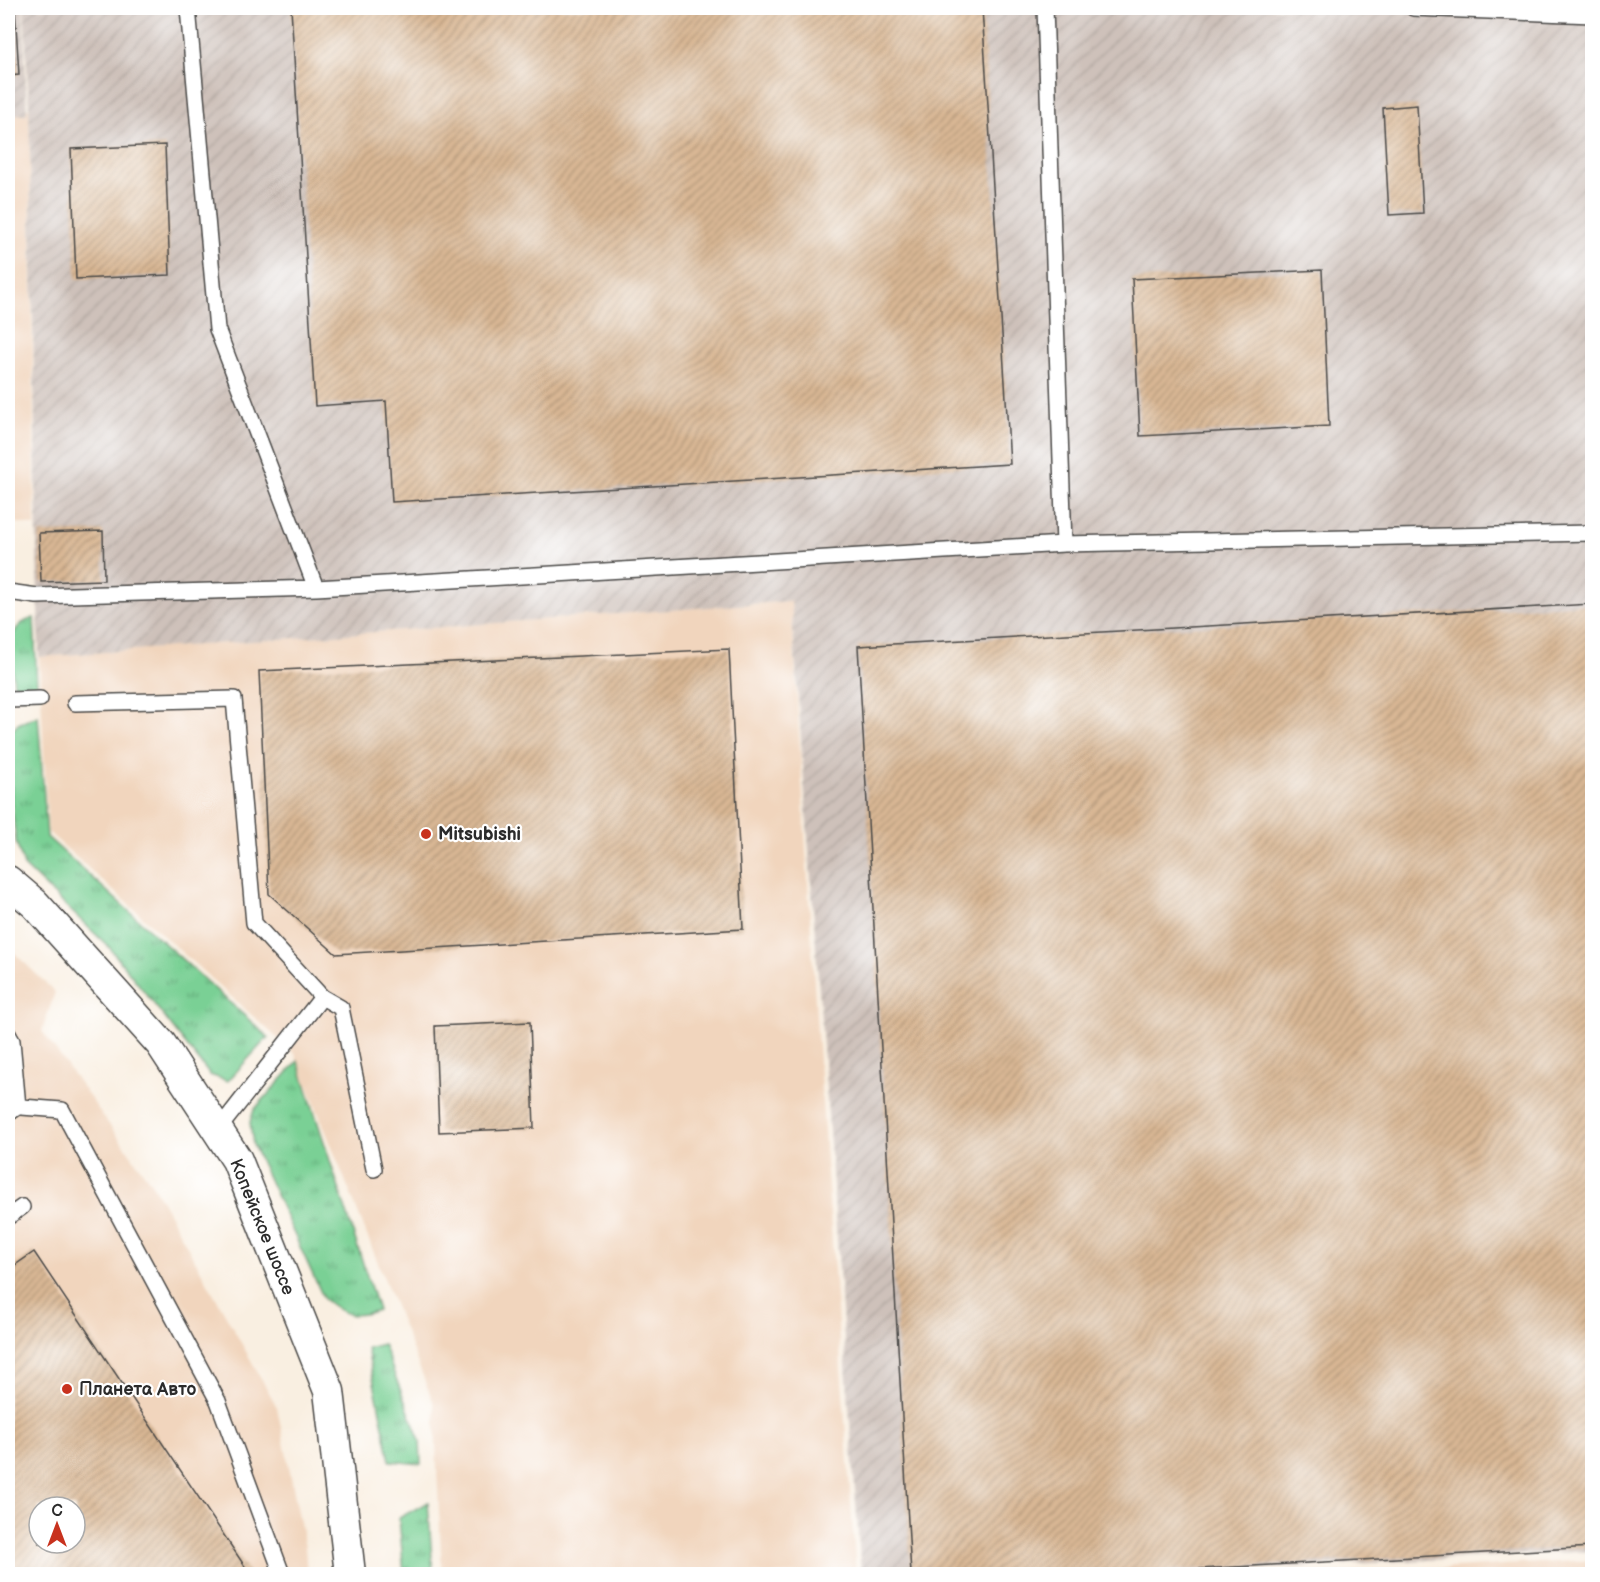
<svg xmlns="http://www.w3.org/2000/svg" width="1600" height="1582" viewBox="0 0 1600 1582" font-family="'Balsamiq Sans',sans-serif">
<defs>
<pattern id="industrial-furrows" width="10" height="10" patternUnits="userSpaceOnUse" patternTransform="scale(1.5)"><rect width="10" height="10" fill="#cec1ba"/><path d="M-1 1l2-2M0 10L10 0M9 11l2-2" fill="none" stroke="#b1a6a0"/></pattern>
<pattern id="grass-tufts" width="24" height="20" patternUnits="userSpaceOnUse" patternTransform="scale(1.5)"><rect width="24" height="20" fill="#7ad095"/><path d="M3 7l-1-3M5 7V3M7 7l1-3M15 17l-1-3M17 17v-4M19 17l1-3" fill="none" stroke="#64a97a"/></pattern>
<pattern id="building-hatch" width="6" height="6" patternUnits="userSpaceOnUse" patternTransform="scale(1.5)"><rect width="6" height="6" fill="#d9b794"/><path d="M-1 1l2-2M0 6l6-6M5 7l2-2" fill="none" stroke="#b09579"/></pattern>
</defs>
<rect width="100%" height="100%" fill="#fff"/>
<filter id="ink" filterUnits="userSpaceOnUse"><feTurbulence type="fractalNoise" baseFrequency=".0167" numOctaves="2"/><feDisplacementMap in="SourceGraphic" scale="12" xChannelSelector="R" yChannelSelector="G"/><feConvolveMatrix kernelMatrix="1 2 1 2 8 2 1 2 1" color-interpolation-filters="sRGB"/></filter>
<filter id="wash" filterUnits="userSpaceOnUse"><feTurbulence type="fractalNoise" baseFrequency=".008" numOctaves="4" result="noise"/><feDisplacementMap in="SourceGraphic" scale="24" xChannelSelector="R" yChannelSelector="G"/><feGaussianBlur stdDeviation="1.35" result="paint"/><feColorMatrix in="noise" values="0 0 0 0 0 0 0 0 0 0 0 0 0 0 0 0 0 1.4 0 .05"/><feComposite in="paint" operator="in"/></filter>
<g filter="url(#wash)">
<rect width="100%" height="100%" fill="#f9efe1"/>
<path fill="#f1d5bd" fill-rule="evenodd" d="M29 108 35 526 8 521V110Z
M791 601 817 1033 856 1574H442L434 1404 295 1054 48 832 39 657Z
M8 947 55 992 42 1031 154 1187 277 1407 305 1547 307 1574H8ZM39 1507H75V1543H39Z
M1592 1560V1574H1352Z"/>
<path fill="url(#industrial-furrows)" d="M8 8H23L27 114 8 115Z
M24 8H1592V1551L1170 1574H861L791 601 39 657 29 108Z"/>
<path fill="url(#grass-tufts)" stroke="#527e60" stroke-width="1.5" d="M34 618 37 689 14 684C11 659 2 626 34 618Z
M38 716 47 837 268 1037 228 1081 210 1075 109 947 24 866 16 842 8 769V735L18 724Z
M298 1061 378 1310C352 1319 345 1316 324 1299L253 1145 250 1122 254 1110Z
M383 1344 420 1441 421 1464 390 1461 367 1348Z
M428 1502 433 1574H404L399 1518Z"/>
<g id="blocks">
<path fill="url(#building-hatch)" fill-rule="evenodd" d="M8 8H15L19 75 8 76Z
M291 8H982L1010 464 392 502 386 401 315 406Z
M1417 105 1423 213 1389 215 1383 108Z
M165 145 170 275 76 279 71 149Z
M1322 270 1329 426 1140 436 1132 279Z
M103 531 104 580 41 582 39 533Z
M1592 604V1547L1112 1574H911L858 646Z
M729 649 743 929 336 954 269 894 259 671Z
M530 1022 534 1128 439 1132 435 1026Z
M34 1252 250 1574H8V1270ZM39 1507H75V1543H39Z"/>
</g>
</g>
<g filter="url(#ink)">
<use href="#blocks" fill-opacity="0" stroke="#4a4846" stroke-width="1.5"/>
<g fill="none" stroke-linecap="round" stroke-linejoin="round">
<g stroke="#4a4846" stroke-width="18">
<path id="service" d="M188 8 217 329 316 588
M1413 8 1592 15
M1064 544 1592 533
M8 592 37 596 316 588 1064 544 1045 8
M8 700 40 699
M75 703 234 699 254 923 322 997 341 1008 374 1169
M8 1034 12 1041 18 1107 10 1112
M8 1106 62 1110 218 1401 282 1574
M218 1130 322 997
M8 1217 22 1207"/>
</g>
<g stroke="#4a4846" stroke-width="33">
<path id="minor" d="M8 881 35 904 161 1044 237 1160 329 1391 350 1574"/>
</g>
<use href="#service" stroke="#fff" stroke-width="15"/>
<use href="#minor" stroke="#fff" stroke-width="30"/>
</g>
</g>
<g fill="#c8321e" stroke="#fff" stroke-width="2">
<circle cx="426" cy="834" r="6"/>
<circle cx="67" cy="1389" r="6"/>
</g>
<g text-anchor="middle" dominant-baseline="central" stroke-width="4.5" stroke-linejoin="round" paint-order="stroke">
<g font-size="18" font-weight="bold" fill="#2b2b2b" stroke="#fff" text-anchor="start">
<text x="438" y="834">Mitsubishi</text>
<text x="79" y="1389">Планета Авто</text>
</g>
<g font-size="18" fill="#2b2b2b" stroke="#fff">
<text transform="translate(262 1227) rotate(68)">Копейское шоссе</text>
</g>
</g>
<rect width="1600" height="1582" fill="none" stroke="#fff" stroke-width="30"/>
<g transform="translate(57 1525)"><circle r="28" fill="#ffffff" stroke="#aaaaaa" stroke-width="1.5"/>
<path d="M0-4.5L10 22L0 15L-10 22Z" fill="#c8321e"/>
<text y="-9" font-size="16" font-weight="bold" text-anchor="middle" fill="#2b2b2b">С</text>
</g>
</svg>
